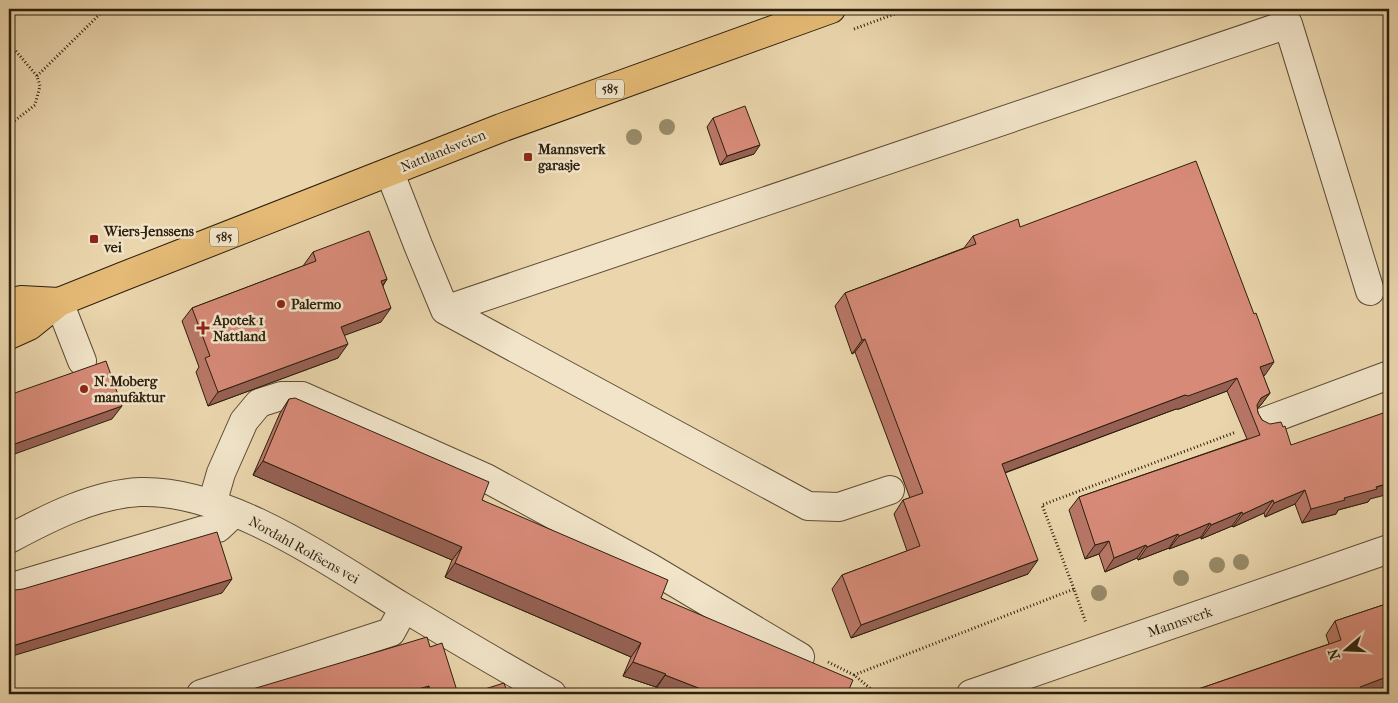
<svg xmlns="http://www.w3.org/2000/svg" width="1398" height="703" viewBox="0 0 1398 703" font-family="'IM FELL French Canon',serif">
<rect width="100%" height="100%" fill="#ead5ac"/>
<filter id="stains"><feTurbulence type="fractalNoise" baseFrequency=".004" numOctaves="4"/><feColorMatrix values="0 0 0 0 .2 0 0 0 0 .09 0 0 0 0 .02 0 0 0 .5 -.17"/></filter>
<radialGradient id="worn" r=".72"><stop offset=".6" stop-color="#630" stop-opacity="0"/><stop offset="1" stop-color="#630" stop-opacity=".3"/></radialGradient>
<g fill="none" stroke-linecap="round" stroke-linejoin="round">
<g stroke="#5c4c34" stroke-width="30">
<path id="minor" d="M390 173 418 245 445 310 808 506 839 507 890 490
M59 302 82 361
M445 310 1288 24 1370 291
M1263 422 1389 375
M212 504 221 473 244 421 259 403 281 396H302L486 478 649 567 800 657
M9 539C48 518 95 494 140 492 226 489 329 562 401 606 451 636 501 666 552 694
M9 588 204 530 218 528 234 513
M201 694 391 632 404 608
M971 694 1389 549"/>
</g>
<g stroke="#2c1f0c" stroke-width="30">
<path id="major" d="M9 304 21 300 59 302
M9 335 29 326 59 302 124 276 501 128 831 9"/>
</g>
<path stroke="#2c1f0c" stroke-width="3" stroke-dasharray="1 2.5" stroke-linecap="butt" d="M854 29 908 9
M9 43 37 76 40 86 35 105 9 125
M37 76 105 9
M1074 589 1042 505 1236 432
M828 662 854 675 877 694
M854 675 1074 589 1086 623"/>
<use href="#minor" stroke="#f1e4c9" stroke-width="28"/>
<use href="#major" stroke="#e5ba76" stroke-width="28"/>
</g>
<g fill="#988b69">
<circle cx="667" cy="127" r="8"/>
<circle cx="634" cy="137" r="8"/>
<circle cx="1241" cy="562" r="8"/>
<circle cx="1217" cy="565" r="8"/>
<circle cx="1181" cy="578" r="8"/>
<circle cx="1099" cy="593" r="8"/>
</g>
<path fill="#b97767" stroke="#2c1f0c" d="M713 118 754 154 720 165 707 127Z
M1020 227 1265 375 1263 376 1270 393 1260 406 1257 408 1258 413 1262 420 1291 445 1370 499 1368 502 1338 510 1336 514 1302 523 1295 504 1265 517 1264 513 1233 527 1232 526 1201 539V537L1169 549V548L1138 560 1137 558 1105 572 1099 554 1085 559 1069 510 1079 497 1247 439 1227 391 1179 409H1176L1005 473 1028 574 851 638 832 589 842 575 907 551 894 514 903 500 910 498 855 352 852 354 835 306 845 293 964 248 973 236Z
M313 252 387 279 383 286 381 322 344 335 338 358 208 406 196 372 199 367 182 321 192 308 303 266Z
M289 399 482 500 661 598 847 694H669L656 689V687L623 676 631 657 445 577 452 560 253 475 280 413Z
M1389 603V685L1367 694H1184L1329 644 1326 635 1335 621Z
M430 647 458 694H236Z"/>
<path fill="#966154" stroke="#2c1f0c" d="M760 145 754 154 720 165 727 156Z
M387 279 378 292 381 281Z
M391 308 381 322 332 340 341 327Z
M865 339 855 352 852 354 862 340Z
M348 344 338 358 208 406 218 392Z
M1274 362 1265 375 1250 380 1260 367Z
M1237 378 1227 391 1179 409H1176L993 477 1002 464 1185 395Z
M1270 393 1260 406 1251 412 1261 398Z
M122 406 112 419 9 456V446Z
M263 461 462 547 452 560 253 475Z
M1389 483V494L1370 499 1368 502 1338 510 1336 514 1302 523 1311 509Z
M1305 490 1295 504 1265 517 1274 503Z
M1273 500 1264 513 1233 527 1243 514Z
M1242 512 1232 526 1201 539 1211 525Z
M1210 523 1201 537 1169 549 1179 536Z
M1178 534 1169 548 1138 560 1147 547Z
M1109 541 1099 554 1085 559 1095 545Z
M1146 545 1137 558 1105 572 1114 558Z
M1038 560 1028 574 851 638 861 625Z
M455 563 641 643 631 657 445 577Z
M232 579 222 593 9 657V647Z
M633 662 666 674 656 687 623 676Z
M665 675 714 694H669L656 689Z
M1389 676V685L1367 694H1355L1360 687Z
M429 686 423 694H400Z"/>
<path fill="#d78a78" stroke="#2c1f0c" d="M745 106 760 145 727 156 713 118Z
M1196 161 1254 314 1256 313 1274 362 1260 367 1270 393 1261 398 1257 405 1258 413 1262 420 1270 424 1281 422 1283 427 1285 426 1291 445 1389 411V483L1376 487 1377 489 1344 498 1345 500 1311 509 1305 490 1274 503 1273 500 1243 514 1242 512 1211 525 1210 523 1179 536 1178 534 1147 547 1146 545 1114 558 1109 541 1095 545 1079 497 1260 435 1237 378 1188 396 1185 395 1002 464 1038 560 861 625 842 575 920 546 903 500 923 493 865 339 862 340 845 293 976 244 973 236 1018 219 1020 227Z
M369 231 387 279 381 281 391 308 341 327 348 344 218 392 205 358 210 356 192 308 316 261 313 252Z
M106 361 122 406 9 446V395Z
M295 398 489 482 482 500 668 580 661 598 853 680 847 694H714L665 675 666 674 633 662 641 643 455 563 462 547 263 461 289 399Z
M217 532 232 579 9 647V589L11 588 15 590 23 589Z
M1389 603V676L1360 687 1363 694H1184L1341 640 1335 621Z
M427 637 430 647 442 643 458 694H431L429 686 400 694H236Z
M504 683 508 694H469Z"/>
<g fill="#8f2418" stroke="#f1e4c9" stroke-width="2">
<rect x="523" y="152" width="10" height="10" rx="2.5"/>
<rect x="89" y="234" width="10" height="10" rx="2.5"/>
<circle cx="281" cy="304" r="5"/>
<path d="M200.5 320.5h5v5h5v5h-5v5h-5v-5h-5v-5h5z"/>
<circle cx="84" cy="389" r="5"/>
</g>
<g text-anchor="middle" dominant-baseline="central" stroke-width="5" stroke-linejoin="round" paint-order="stroke">
<g fill="#f1e4c9" stroke="#675a45" stroke-width="1">
<rect x="596" y="79.5" width="28" height="19" rx="4"/>
<rect x="210" y="227.5" width="28" height="19" rx="4"/>
</g>
<g font-size="12" font-weight="bold" fill="#2c1f0c">
<text x="610" y="89">585</text>
<text x="224" y="237">585</text>
</g>
<g font-size="14" font-weight="bold" fill="#2c1f0c" stroke="#f1e4c9" text-anchor="start">
<text x="538" y="149">Mannsverk<tspan x="538" dy="16">garasje</tspan></text>
<text x="104" y="231">Wiers-Jenssens<tspan x="104" dy="16">vei</tspan></text>
<text x="291" y="304">Palermo</text>
<text x="213" y="320">Apotek 1<tspan x="213" dy="16">Nattland</tspan></text>
<text x="94" y="381">N. Moberg<tspan x="94" dy="16">manufaktur</tspan></text>
</g>
<g font-size="14" fill="#2c1f0c" stroke="#f1e4c9">
<text transform="translate(443 151) rotate(-22)">Nattlandsveien</text>
<text transform="translate(304 550) rotate(29)">Nordahl Rolfsens vei</text>
<text transform="translate(1180 622) rotate(-19)">Mannsverk</text>
</g>
</g>
<rect width="1398" height="703" fill="none" stroke="#ead5ac" stroke-width="30"/>
<rect x="10" y="10" width="1378" height="683" fill="none" stroke="#2c1f0c" stroke-width="2.5"/>
<rect x="15" y="15" width="1368" height="673" fill="none" stroke="#2c1f0c"/>
<g transform="translate(1346 650) rotate(251)" stroke="#f1e4c9" stroke-width="4" paint-order="stroke">
<path d="M0-4L9 19L0 12L-9 19Z" fill="#2c1f0c"/>
<text y="-8" font-size="14" font-weight="bold" text-anchor="middle" fill="#2c1f0c">N</text>
</g>
<rect width="100%" height="100%" filter="url(#stains)"/>
<rect width="100%" height="100%" fill="url(#worn)"/>
</svg>
